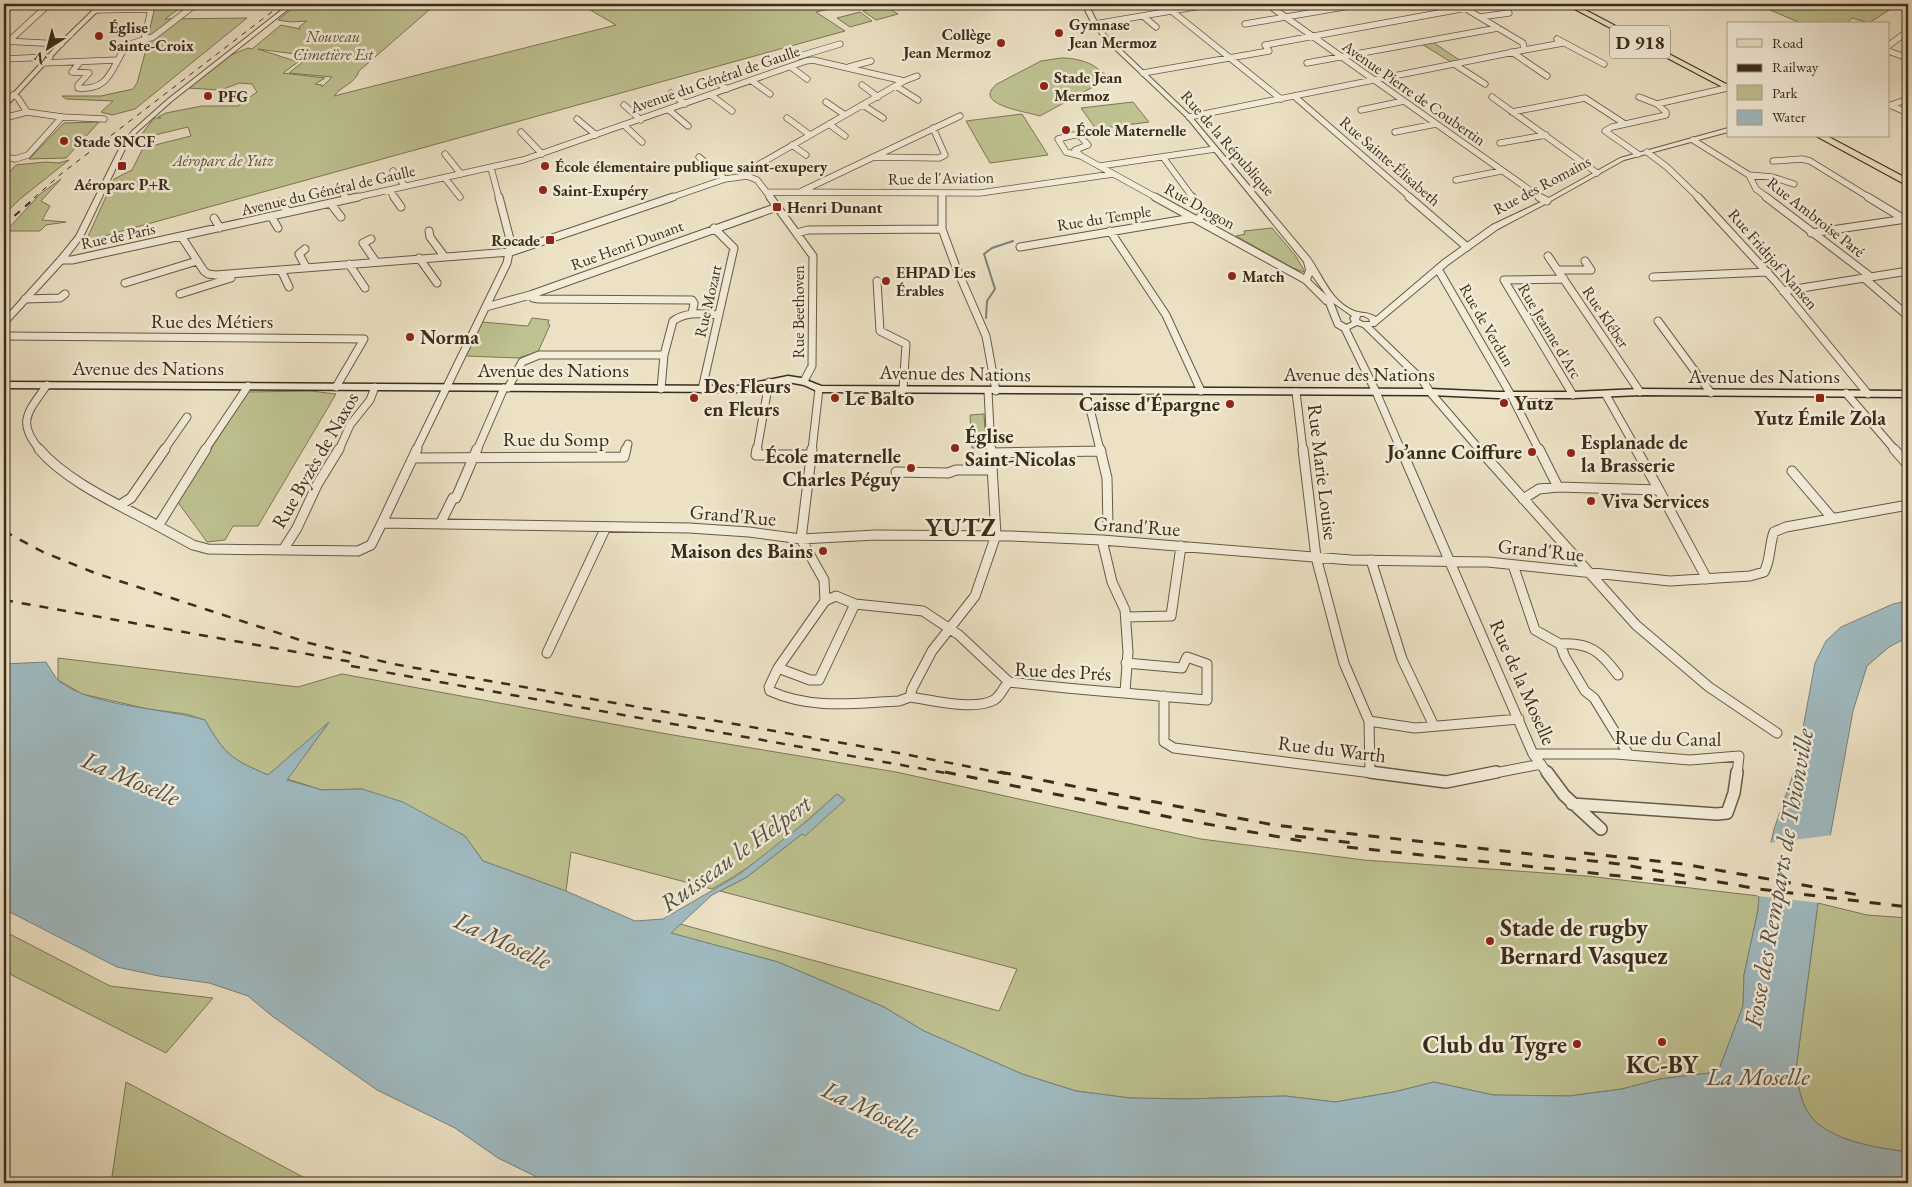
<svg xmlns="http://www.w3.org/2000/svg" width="1912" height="1187" viewBox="0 0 1912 1187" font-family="'EB Garamond',serif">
<rect width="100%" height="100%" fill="#ece1c4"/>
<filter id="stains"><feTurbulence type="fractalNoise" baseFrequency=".004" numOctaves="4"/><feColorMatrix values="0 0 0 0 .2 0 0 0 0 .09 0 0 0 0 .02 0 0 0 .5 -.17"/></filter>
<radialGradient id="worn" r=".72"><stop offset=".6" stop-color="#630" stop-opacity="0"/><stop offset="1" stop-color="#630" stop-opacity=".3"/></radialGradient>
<path fill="#bec190" stroke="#7c7756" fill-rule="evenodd" d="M154 4H185L165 19 247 18 135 109 112 115 101 112 113 101 66 99 62 96H101L133 89 137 83 148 42 149 17Z
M298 4H436L359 71C356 83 340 87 334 96L616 25 580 4H851L816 12 845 31 86 241 114 179 132 170 143 148 191 136 188 127 138 139 154 118H161L158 117 166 113 202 106H238L257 92 252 84 239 83 221 90 187 88 224 58 248 48 252 49 281 25 300 29 299 27 307 21 290 22 278 20ZM258 49 310 56 289 73 332 77 322 87V85L315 84 325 78 283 73 298 62Z
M1756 4H1893L1897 5 1869 23 1852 18 1846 24H1803Z
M885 6 898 14 876 20 863 11Z
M860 12 872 21 850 27 837 18Z
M1431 41 1461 61 1451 62 1420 43Z
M1061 58C1072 58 1084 60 1094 66 1100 70 1103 74 1111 77L1040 116C1029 112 970 105 997 84L1041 61Z
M1133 102 1149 122 1096 129 1081 108Z
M1022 114 1048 155 990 163 966 121Z
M99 122 66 158 29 159 64 123Z
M69 160 20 199 4 215V178L16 165 45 162 59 163Z
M61 179 41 201 50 206 42 220 66 222 46 225 40 231H4L7 230 40 194Z
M1272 228 1295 255 1304 270V272L1293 268 1236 236 1245 234 1244 231Z
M532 318 549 320 548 324 550 325 538 352 518 358 466 356 482 322 528 326Z
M311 391 336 394 258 526H233L225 540 207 542 177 501 248 392Z
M984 414 986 448H972L970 415Z
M58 658 298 687 342 674 667 734 896 772 1201 839 1364 860 1587 876 1759 896 1758 910 1744 975 1743 1006 1718 1072 1660 1079 1622 1089 1569 1096 1493 1095 1434 1082 1394 1092 1335 1102 1285 1096 1188 1099 1130 1098 1076 1091 1022 1074 924 1031 884 1007 778 962 670 933 680 924 999 1011 1017 969 720 891 747 877 845 800 837 794C798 829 758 865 712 889L571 852 566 891 483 861 465 836 362 789 322 790 287 779 327 725 268 775C231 759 225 755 205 720L186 714 148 709 82 694 58 680Z
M1818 903 1867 915 1908 918V1152C1878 1148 1827 1141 1809 1114 1800 1101 1798 1084 1796 1069Z
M4 931 110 986 213 998 166 1053 4 971Z
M126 1082 314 1183H111Z"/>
<path fill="#9fbac0" stroke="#77827e" d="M1908 601V637L1889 647 1867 666 1853 711 1818 903 1796 1069C1798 1084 1800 1101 1809 1114 1828 1141 1878 1148 1908 1152V1183H549L498 1158 455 1128 377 1090 272 1016 248 996 209 983 159 976 117 967 4 909V664L46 662C50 668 54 676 59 681 91 707 165 708 205 720 225 755 231 759 268 775L329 722 287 780 322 790 362 789 403 802 465 836 483 861 566 891 635 921 663 919 737 876 807 821 837 794 845 800 805 836 802 834 747 877 712 895 671 933 778 962 884 1007 924 1031 1022 1074 1076 1091 1130 1098 1188 1099 1285 1096 1335 1102 1394 1092 1434 1082 1493 1095 1569 1096 1622 1089 1660 1079 1718 1072 1743 1006 1744 975 1758 910 1759 896 1774 829 1796 766 1815 663 1826 641 1841 627 1893 604Z"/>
<path fill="#ece1c4" d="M1833 835 1821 903 1757 896 1768 843Z"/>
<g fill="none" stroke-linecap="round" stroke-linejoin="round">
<path stroke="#77827e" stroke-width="2" d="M986 318 987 301 995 289 984 254 992 248 1013 241"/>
<g stroke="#675a45" stroke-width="7">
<path id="minor-far3" d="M1163 4 1281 99
M1267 4 1541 198
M4 6 102 4
M96 10 143 9
M1143 16 1156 27
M1480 17 1509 13
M1095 24 1212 4
M1245 24 1361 4
M1557 39 1604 64
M144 40 151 10 143 9 147 4
M4 41 61 44
M9 41 48 5
M1888 46 1908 31
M1524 50 1563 43
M1888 51 1908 58
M1512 52 1547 76
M800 56 840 44
M4 59 50 57
M80 62 72 72 89 73 78 85V88C111 91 111 67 127 45L153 37 196 4
M43 63 117 60
M1307 63 1498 28
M1454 64 1485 84
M791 67 807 79
M849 67 871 61
M1143 73 1269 51 1265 45 1466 8
M714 80 727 89
M752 81 770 94
M904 81 917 76
M862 85 878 97
M896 86 918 100
M671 93 685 104
M13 95 18 98 27 112
M711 95 732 111
M1294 96 1411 198
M1492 97 1597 173
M826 102 845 115
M1657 104 1727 88
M624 105 641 120
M863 105 883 118
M1890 105 1908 113
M1888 106 1908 99
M669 110 688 126
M1361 110 1404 101
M27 112 62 117 104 119
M1512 112 1585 98 1625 124
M1189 117 1524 50 1523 43 1458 4
M4 118 27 112
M787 118 810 135
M577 119 596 135
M829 124 845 136
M624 125 642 142
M521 132 542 154
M1395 132 1436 124
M1074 135 1080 136 1088 145 1075 150 1081 156 1066 152 1058 139Z
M1693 140 1749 175 1756 189 1768 198
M1500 143 1546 135
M792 145 806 155
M1647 152 1667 167 1699 198
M445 154 461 174
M1638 154 1605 131 1612 127 1666 115V112L1657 104 1639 97
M1081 156 1157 198
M4 157 15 159 28 155 62 117
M699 157 725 179
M873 157 939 158 945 155 933 128
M1163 157 1193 198
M1773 161 1802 159 1810 161 1870 198
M1100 166 1215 149
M491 168 499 198
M393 171 405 186
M1749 175 1772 177 1794 184
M747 176 757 180 771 198
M445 178 460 197
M1456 180 1501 171
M338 186 346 198
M389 190 395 198
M802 191 960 116
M767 192 980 193 1113 174
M942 193V198
M353 198 523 160 806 61 813 60 904 81
M670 198 725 179 747 176 753 168 904 81"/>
</g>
<g stroke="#675a45" stroke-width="9">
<path id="minor-far2" d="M345 197 347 199
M358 197 181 236 204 271 208 274 216 275 511 252 673 197
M394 197 401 207
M770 197 813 256 812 366 804 381
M942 197V229L956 267 986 336 996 391
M1155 197 1306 280
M1192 197 1204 213 1197 220
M1409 197 1467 247
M1539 197 1547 201
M1698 197 1777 283 1868 394
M1766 197 1871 277
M1868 197 1904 219
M280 202 288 212
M330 203 341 217
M271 216 278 228
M214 218 220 228
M429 231 430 237 444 256
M1110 231 1166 315 1201 391
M797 233 808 230 942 229
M1811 233 1906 219
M371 239 363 243 376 262
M1020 247 1192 218
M305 249 299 254 306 267
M1548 256 1640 392
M419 258 437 283
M61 260H72L181 236
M349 264 365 288
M1438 269 1511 395 1539 450
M281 270 289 287
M1558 270H1591L1585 261
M1653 277 1768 272
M1864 278 1908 316
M1564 279 1504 280 1573 395
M877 281 880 331 906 344 903 390
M125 283 197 261
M1783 291 1908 271
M180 294 231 278
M530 295 533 298 539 299 692 300 694 303 692 314
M25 299 60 298 65 294
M1330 304 1338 324 1345 328
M486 307 530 295 777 207
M1658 321 1711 393
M4 336 364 339 336 387
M664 355 673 321C687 311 703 314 719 315
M508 388 522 362 539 355H664L661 389
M702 389 734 248 714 228
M988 391 991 450
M1086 392 1100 450
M1296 392 1303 450
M1376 392 1401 450
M1430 392 1480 450
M1846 393 1895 450
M1606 395 1637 450
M40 450C16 422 28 412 47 385
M164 450 187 417
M205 450 248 386
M339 450 350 425 370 400 375 387
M416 450 507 263 511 243 499 197
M477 450 504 388
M626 450 628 444
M757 450 769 382
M812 450 819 389"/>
</g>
<g stroke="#675a45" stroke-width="11">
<path id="minor-far1" d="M39 449C67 482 120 505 158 526
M206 449 158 526 193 545 208 549 358 551 371 545 382 523
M417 449 382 523 689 528 749 532 801 539 876 535 1010 536 1102 540 1351 560 1488 562 1670 581 1750 576 1764 572C1771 560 1769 545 1774 532L1786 527 1908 505
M757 449 756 455H811
M1100 449 1107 478 1108 526
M1303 449 1316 557 1344 663 1369 721 1370 773
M1401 449 1533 754 1548 774
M1479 449 1636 625 1709 687 1777 733
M1539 449 1558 487
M1894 449 1908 465
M991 453 1101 451
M413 458 624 457 626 449
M1792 471 1832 518
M896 472 948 473 956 470H992
M1659 490 1707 579
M1523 499 1539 489 1558 487 1659 490 1636 449
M120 505 131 498 165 449
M440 524 453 498H456L477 449
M1102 540 1112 582 1125 610 1128 652 1125 692
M283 550 297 528 317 485 339 449
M1371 560 1402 659 1434 726
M1513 565 1535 630 1560 644 1565 657 1585 691 1594 698 1629 755
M825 601 836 596 855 604 923 611 959 635 1009 682
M1126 617 1171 616 1181 546
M1560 644C1590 642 1601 652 1618 675
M547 653 606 527
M778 668 810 680H819L855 604
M1009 682C1075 690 1141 694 1207 700V664L1187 657 1182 668 1126 663
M770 691 769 687 778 668 825 601 824 580 801 539 812 449
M770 691C812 710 855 703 899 701L910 697
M1164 696V742L1174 748 1380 774
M910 697 912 689 932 651 975 596 996 535 991 449
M910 697C932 700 974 711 994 700 1001 696 1003 687 1009 682
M1369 721 1415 728 1519 719
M1533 754H1616L1690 760 1739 756 1737 774
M1490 774 1541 764"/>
</g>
<g stroke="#675a45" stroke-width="14">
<path id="minor" d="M1370 772 1446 782 1496 772
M1547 772 1564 795 1601 829
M1572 804 1717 814 1727 813 1734 793 1737 772"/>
</g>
<g stroke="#675a45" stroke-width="2">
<path id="tertiary" d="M99 4H105L63 45 6 107 4 108V103L59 43Z
M289 4H295L172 101 136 133 125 149 83 237 64 262 7 324H4V318L58 258 76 236 119 149 132 131 168 99Z
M1082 4H1088L1098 24 1108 37 1191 116 1310 258C1324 278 1330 300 1354 311 1362 314 1366 311 1376 317L1443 260 1492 225 1545 200 1620 158 1728 128V132L1624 160 1549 202 1498 229 1449 264 1375 326H1371L1426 379 1434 392 1433 394H1427L1420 383 1363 327 1357 325 1349 329 1380 392 1376 395 1372 392 1341 328 1352 322 1350 318 1352 316 1332 302 1325 304 1303 282 1302 280 1306 270 1304 262 1187 118 1104 39 1092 24ZM1312 275 1327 296 1310 280ZM1360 316H1364L1369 319 1370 322H1363L1359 320Z"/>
</g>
<g stroke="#3b2d1b" stroke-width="3">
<path id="secondary" d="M788 376 801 378 821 386 1430 389 1498 392H1573L1640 389 1908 391V397L1640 395 1573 398H1498L1430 395 819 392 804 385 788 382 738 392 4 388V382L738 386Z"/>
</g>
<g stroke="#3b2d1b" stroke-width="2">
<path id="primary" d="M1565 4H1574L1728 85V90Z
M1816 136H1827L1908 179V186Z"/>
</g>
<use href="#minor-far3" stroke="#f3ecd9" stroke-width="5.5"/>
<use href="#minor-far2" stroke="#f3ecd9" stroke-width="7"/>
<use href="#minor-far1" stroke="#f3ecd9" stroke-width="9"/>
<use href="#minor" stroke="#f3ecd9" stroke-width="11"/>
<use href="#tertiary" fill="#f3ecd9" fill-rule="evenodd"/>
<use href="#secondary" fill="#f3ecd9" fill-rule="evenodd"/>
<use href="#primary" fill="#ece1c4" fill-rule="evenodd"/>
<path stroke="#3b2d1b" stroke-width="1" stroke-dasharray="5.5 5.5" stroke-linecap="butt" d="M34 198 61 174 282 4"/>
<path stroke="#3b2d1b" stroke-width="2" stroke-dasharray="7 7" stroke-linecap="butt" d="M4 225 36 197"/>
<path stroke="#3b2d1b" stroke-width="2.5" stroke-dasharray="9 9" stroke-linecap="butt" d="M4 531 43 552 95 573 309 643 393 664 888 751 1007 774
M4 600 358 663
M351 666 951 774"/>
<path stroke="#3b2d1b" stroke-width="3" stroke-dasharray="11 11" stroke-linecap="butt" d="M945 772 1179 819 1302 841
M1000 772 1274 825 1619 864 1758 889 1908 907
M1295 836 1354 843
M1347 847 1695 884
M1584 853 1683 864 1865 896"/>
</g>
<g fill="#8f2418" stroke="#f3ecd9" stroke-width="2">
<circle cx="1059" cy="33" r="5"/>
<circle cx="99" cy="36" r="5"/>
<circle cx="1001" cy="43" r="5"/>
<circle cx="1044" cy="86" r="5"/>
<circle cx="208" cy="96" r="5"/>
<circle cx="1066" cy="130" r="5"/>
<circle cx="64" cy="141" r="5"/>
<rect x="117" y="161" width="10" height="10" rx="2.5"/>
<circle cx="545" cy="166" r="5"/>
<circle cx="543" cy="190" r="5"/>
<rect x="772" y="202" width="10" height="10" rx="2.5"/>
<rect x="545" y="235" width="10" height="10" rx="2.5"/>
<circle cx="1232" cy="276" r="5"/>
<circle cx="886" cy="281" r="5"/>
<circle cx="410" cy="337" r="5"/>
<circle cx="694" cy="398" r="5"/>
<circle cx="835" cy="398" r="5"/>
<rect x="1815" y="393" width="10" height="10" rx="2.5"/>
<circle cx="1504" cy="403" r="5"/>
<circle cx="1230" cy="404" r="5"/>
<circle cx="955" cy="448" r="5"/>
<circle cx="1532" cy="452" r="5"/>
<circle cx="1571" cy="453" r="5"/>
<circle cx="911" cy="468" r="5"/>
<circle cx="1591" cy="501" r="5"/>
<circle cx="823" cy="551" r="5"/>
<circle cx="1490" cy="941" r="5"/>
<circle cx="1662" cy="1042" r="5"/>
<circle cx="1577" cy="1044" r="5"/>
</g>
<g text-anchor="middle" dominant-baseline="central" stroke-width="5" stroke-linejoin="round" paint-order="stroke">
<g font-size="16" font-weight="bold" fill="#3b2d1b" stroke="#f3ecd9" text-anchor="start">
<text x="1069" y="24">Gymnase<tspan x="1069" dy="18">Jean Mermoz</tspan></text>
<text x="109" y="27">Église<tspan x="109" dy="18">Sainte-Croix</tspan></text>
<text x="991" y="34" text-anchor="end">Collège<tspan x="991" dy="18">Jean Mermoz</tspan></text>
<text x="1054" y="77">Stade Jean<tspan x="1054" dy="18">Mermoz</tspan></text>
<text x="218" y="96">PFG</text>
<text x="1076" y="130">École Maternelle</text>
<text x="74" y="141">Stade SNCF</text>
<text x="555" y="166">École élementaire publique saint-exupery</text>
<text x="122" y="184" text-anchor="middle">Aéroparc P+R</text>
<text x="553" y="190">Saint-Exupéry</text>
<text x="787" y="207">Henri Dunant</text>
<text x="540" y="240" text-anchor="end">Rocade</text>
<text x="896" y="272">EHPAD Les<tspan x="896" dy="18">Érables</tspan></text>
<text x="1242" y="276">Match</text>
</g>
<g font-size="16" font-style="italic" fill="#5c5238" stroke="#f3ecd9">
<text x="333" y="36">Nouveau<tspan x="333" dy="18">Cimetière Est</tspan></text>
<text x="223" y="160">Aéroparc de Yutz</text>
</g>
<g font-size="16" fill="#3b2d1b" stroke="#f3ecd9">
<text transform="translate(715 79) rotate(-19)">Avenue du Général de Gaulle</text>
<text transform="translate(1414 93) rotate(35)">Avenue Pierre de Coubertin</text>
<text transform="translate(1228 143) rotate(49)">Rue de la République</text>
<text transform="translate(1390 161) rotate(41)">Rue Sainte-Élisabeth</text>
<text transform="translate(941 178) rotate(-1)">Rue de l'Aviation</text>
<text transform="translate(1542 185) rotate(-28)">Rue des Romains</text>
<text transform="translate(328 190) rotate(-13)">Avenue du Général de Gaulle</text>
<text transform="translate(1200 206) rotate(29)">Rue Drogon</text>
<text transform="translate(1816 217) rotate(38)">Rue Ambroise Paré</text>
<text transform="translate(1104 218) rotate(-9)">Rue du Temple</text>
<text transform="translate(118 236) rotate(-12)">Rue de Paris</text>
<text transform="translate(627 245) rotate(-20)">Rue Henri Dunant</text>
<text transform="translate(1773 259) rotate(49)">Rue Fridtjof Nansen</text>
<text transform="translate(708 301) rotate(-77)">Rue Mozart</text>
<text transform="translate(798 312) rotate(-90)">Rue Beethoven</text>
<text transform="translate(1606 317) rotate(56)">Rue Kléber</text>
<text transform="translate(1487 325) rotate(60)">Rue de Verdun</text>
<text transform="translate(1550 331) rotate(59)">Rue Jeanne d'Arc</text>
</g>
<rect fill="#f3ecd9" stroke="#726654" stroke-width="1" x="1610" y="25.5" width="60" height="33" rx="4"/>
<g font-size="19" font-weight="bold" fill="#3b2d1b">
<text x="1640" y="42">D 918</text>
</g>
<g font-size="20" fill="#3b2d1b" stroke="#f3ecd9">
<text x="212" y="321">Rue des Métiers</text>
<text x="148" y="368">Avenue des Nations</text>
<text x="553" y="370">Avenue des Nations</text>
<text transform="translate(955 373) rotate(1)">Avenue des Nations</text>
<text x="1359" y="374">Avenue des Nations</text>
<text x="1764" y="376">Avenue des Nations</text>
<text x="556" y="439">Rue du Somp</text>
<text transform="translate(315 460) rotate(-60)">Rue Byzès de Naxos</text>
<text transform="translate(1323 472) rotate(83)">Rue Marie Louise</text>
<text transform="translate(733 515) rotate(5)">Grand'Rue</text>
<text transform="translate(1137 526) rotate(4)">Grand'Rue</text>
<text transform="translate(1541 550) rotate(6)">Grand'Rue</text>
<text transform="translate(1063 671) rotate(3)">Rue des Prés</text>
<text transform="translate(1523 682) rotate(66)">Rue de la Moselle</text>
<text transform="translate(1668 738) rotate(1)">Rue du Canal</text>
<text transform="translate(1332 749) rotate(7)">Rue du Warth</text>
</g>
<g font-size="20" font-weight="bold" fill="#3b2d1b" stroke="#f3ecd9" text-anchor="start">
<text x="420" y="337">Norma</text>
<text x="704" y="386">Des Fleurs<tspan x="704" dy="23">en Fleurs</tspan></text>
<text x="845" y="398">Le Balto</text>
<text x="1514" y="403">Yutz</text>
<text x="1220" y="404" text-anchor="end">Caisse d'Épargne</text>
<text x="1820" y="418" text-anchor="middle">Yutz Émile Zola</text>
<text x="965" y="436">Église<tspan x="965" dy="23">Saint-Nicolas</tspan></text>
<text x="1581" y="442">Esplanade de<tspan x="1581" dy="23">la Brasserie</tspan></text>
<text x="1522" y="452" text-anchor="end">Jo’anne Coiffure</text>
<text x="901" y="456" text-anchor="end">École maternelle<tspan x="901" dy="23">Charles Péguy</tspan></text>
<text x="1601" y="501">Viva Services</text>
<text x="813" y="551" text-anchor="end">Maison des Bains</text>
</g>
<g font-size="24" font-weight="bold" fill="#3b2d1b" stroke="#f3ecd9" text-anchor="start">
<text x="1500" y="927">Stade de rugby<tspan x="1500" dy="28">Bernard Vasquez</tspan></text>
<text x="1567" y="1044" text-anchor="end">Club du Tygre</text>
<text x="1662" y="1064" text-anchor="middle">KC-BY</text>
</g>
<g font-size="25" font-weight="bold" letter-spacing="1" fill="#3b2d1b" stroke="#f3ecd9">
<text x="961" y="527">YUTZ</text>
</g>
<g font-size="25" font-style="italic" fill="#545044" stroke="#f3ecd9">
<text transform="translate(131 778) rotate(23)">La Moselle</text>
<text transform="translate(735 853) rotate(-36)">Ruisseau le Helpert</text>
<text transform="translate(1778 878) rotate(-80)">Fosse des Remparts de Thionville</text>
<text transform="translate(503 940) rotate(25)">La Moselle</text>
<text x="1758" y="1076">La Moselle</text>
<text transform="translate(871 1109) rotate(25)">La Moselle</text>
</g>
</g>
<rect width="1912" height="1187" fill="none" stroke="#ece1c4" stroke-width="20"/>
<rect x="5" y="5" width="1902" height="1177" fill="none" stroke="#3b2d1b" stroke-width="2.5"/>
<rect x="10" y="10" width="1892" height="1167" fill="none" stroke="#3b2d1b"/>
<rect x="1727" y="22" width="162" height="115" fill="#f3ecd9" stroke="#a9a08d"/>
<rect x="1737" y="39" width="25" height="8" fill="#ece1c4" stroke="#a9a08d"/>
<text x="1772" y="48" font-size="15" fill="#3b2d1b">Road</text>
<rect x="1737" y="64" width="25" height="8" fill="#3b2d1b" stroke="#a9a08d"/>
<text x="1772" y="72" font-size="15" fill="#3b2d1b">Railway</text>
<rect x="1737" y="85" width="25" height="15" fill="#bec190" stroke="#a9a08d"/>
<text x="1772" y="98" font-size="15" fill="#3b2d1b">Park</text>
<rect x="1737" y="110" width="25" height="15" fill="#9fbac0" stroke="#a9a08d"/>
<text x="1772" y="122" font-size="15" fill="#3b2d1b">Water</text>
<g transform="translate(48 48) rotate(216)" stroke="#f3ecd9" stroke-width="4" paint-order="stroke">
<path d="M0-4L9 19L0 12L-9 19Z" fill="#3b2d1b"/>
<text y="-8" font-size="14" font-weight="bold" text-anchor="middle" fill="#3b2d1b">N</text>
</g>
<rect width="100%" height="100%" filter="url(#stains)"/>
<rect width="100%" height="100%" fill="url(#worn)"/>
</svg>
